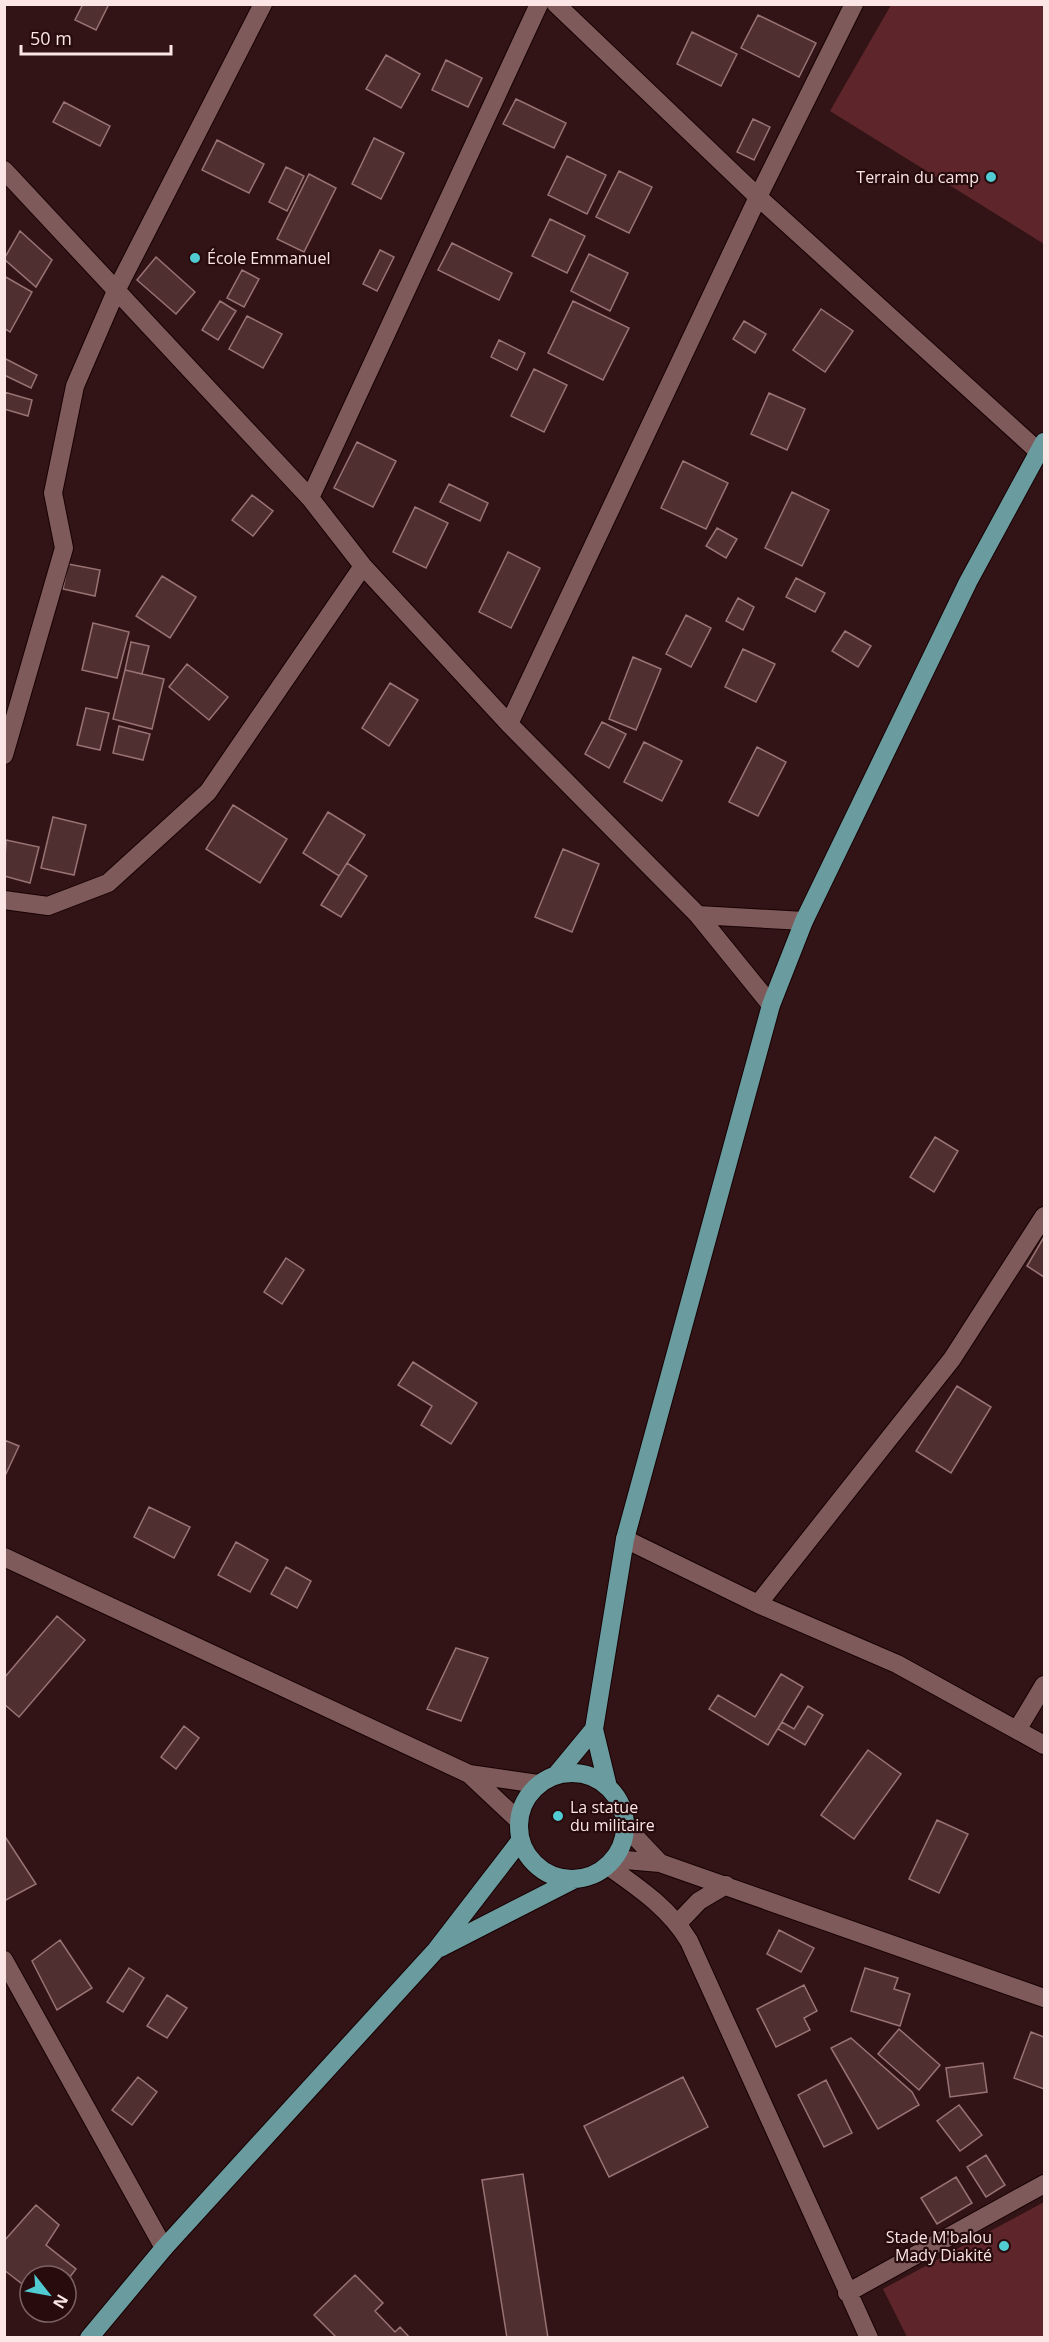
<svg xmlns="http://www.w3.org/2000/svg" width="1049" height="2342" viewBox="0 0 1049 2342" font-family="'Open Sans',sans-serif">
<rect width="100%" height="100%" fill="#321416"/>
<path fill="#5e262b" d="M891 5H1044V244L830 111Z
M1044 2202V2337H907L883 2289Z"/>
<path fill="#502f31" stroke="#997374" stroke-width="1.5" d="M83 4H109L96 30 75 20Z
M758 15 816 43 799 77 741 48Z
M692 32 737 54 721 86 677 64Z
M386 55 420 74 401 108 366 89Z
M446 60 482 78 468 107 432 90Z
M516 99 566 123 554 148 503 124Z
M64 102 110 126 100 146 53 122Z
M753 119 770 127 754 160 737 152Z
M374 138 404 153 381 199 352 184Z
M217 140 264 164 249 193 202 170Z
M567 156 606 175 587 214 548 195Z
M286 167 304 176 287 211 269 202Z
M619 171 652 187 629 233 596 217Z
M309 174 336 188 304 252 277 239Z
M550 219 585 236 567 273 532 256Z
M20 231 52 260 36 287 4 259Z
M452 243 512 273 499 300 438 270Z
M380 250 394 257 377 291 363 284Z
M589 254 628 273 610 311 571 291Z
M156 257 195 292 176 314 137 280Z
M242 270 259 279 244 307 227 298Z
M4 276 32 292 10 332 4 328Z
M220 301 236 311 218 340 202 330Z
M573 301 629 328 603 380 548 353Z
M821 309 853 331 825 372 793 350Z
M247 316 282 334 263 368 229 349Z
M744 321 766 334 755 353 733 339Z
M499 340 525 353 517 370 491 357Z
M4 358 37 375 31 388 4 375Z
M534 369 567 385 544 432 511 416Z
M4 392 32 400 28 416 4 409Z
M769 393 805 409 787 450 751 434Z
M357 442 396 461 373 507 334 488Z
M683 461 728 483 706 529 661 508Z
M449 484 488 503 480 521 440 502Z
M792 492 829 510 802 566 765 548Z
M252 495 273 511 253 536 232 520Z
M415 507 448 523 426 568 393 552Z
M717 528 737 539 726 558 706 546Z
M508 552 540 568 511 628 479 612Z
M68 564 100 570 95 596 63 589Z
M162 576 196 597 170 638 136 616Z
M796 578 825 593 815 612 786 597Z
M738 598 754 607 743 630 726 621Z
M686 615 711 628 691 667 666 654Z
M93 623 129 632 117 678 82 670Z
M845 631 871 646 858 667 832 651Z
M131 642 149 646 142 674 125 670Z
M743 649 775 664 756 702 725 687Z
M633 657 661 669 636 730 609 719Z
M187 664 228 697 209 720 169 687Z
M125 670 164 679 152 729 113 719Z
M390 683 418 700 389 746 362 728Z
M86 708 109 713 100 750 77 745Z
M602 722 626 734 609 768 585 754Z
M119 726 150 734 143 760 113 753Z
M644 742 682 761 662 801 624 782Z
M757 747 786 762 758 816 729 802Z
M233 805 287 839 260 883 206 849Z
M328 812 365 835 339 876 303 853Z
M53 817 86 825 74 875 41 868Z
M6 840 39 847 30 883 4 876Z
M563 849 599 864 572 932 535 917Z
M347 863 367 876 341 917 321 905Z
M935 1137 958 1151 934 1192 910 1177Z
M1044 1237V1277L1027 1266Z
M286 1258 304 1270 282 1304 264 1292Z
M413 1362 477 1403 451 1444 421 1425 432 1406 398 1385Z
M957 1386 991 1407 951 1473 916 1451Z
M4 1440 19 1446 4 1478Z
M149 1507 190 1527 174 1558 134 1537Z
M236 1542 268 1560 250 1592 218 1575Z
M286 1567 311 1581 297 1608 271 1594Z
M57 1616 85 1640 19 1717 4 1704V1678Z
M456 1648 488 1658 461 1721 427 1709Z
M781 1674 803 1687 768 1745 709 1709 718 1695 755 1717Z
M808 1706 823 1715 805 1745 778 1729 782 1722 794 1729Z
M184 1726 199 1738 176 1769 161 1757Z
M868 1750 901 1774 854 1839 821 1815Z
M937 1820 968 1834 939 1893 909 1879Z
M4 1835 36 1884 4 1901Z
M779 1930 814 1948 801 1972 767 1954Z
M60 1940 92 1988 57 2010 32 1961Z
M129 1968 144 1978 123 2012 107 2002Z
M865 1968 898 1978 894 1989 910 1994 900 2026 851 2011Z
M804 1985 817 2011 804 2018 810 2030 776 2047 757 2009Z
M167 1995 187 2008 167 2038 147 2026Z
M899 2029 940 2065 919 2090 878 2054Z
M1031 2032 1044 2037V2089L1014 2078Z
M851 2038 912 2092 919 2105 878 2129 831 2048Z
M983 2063 987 2092 950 2097 946 2068Z
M138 2077 157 2092 132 2125 112 2110Z
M683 2077 708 2127 609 2177 584 2126Z
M826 2080 852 2133 824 2147 798 2095Z
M959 2105 982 2135 960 2151 937 2121Z
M986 2155 1005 2185 986 2197 967 2167Z
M523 2174 548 2338H507L482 2180Z
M956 2177 972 2203 937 2224 921 2198Z
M36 2205 59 2225 46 2245 76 2269 66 2282V2276H30V2290L4 2270V2241Z
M355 2275 383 2303 375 2311 395 2332 400 2327 410 2338H337L314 2315Z"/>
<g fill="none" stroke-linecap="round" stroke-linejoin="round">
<g stroke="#180103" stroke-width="20">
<path id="minor" d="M556 4 758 197 1039 452
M4 170 310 498 363 566 509 724
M310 498 539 4
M4 755 64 548 53 493 75 386 116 291 263 4
M4 900 48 906 108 883 208 792 363 566
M698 915 804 921
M771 1005 698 915 509 724 758 197 854 4
M625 1539 758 1604 897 1664 1044 1745
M4 1557 469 1774 538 1784
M758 1604 952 1359 1044 1216
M1017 1730 1044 1685
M469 1774 518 1820
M625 1826 660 1863
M614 1859 660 1863 1044 1998
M608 1866C639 1888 669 1908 689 1941L869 2338
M678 1923 699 1901 726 1885
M4 1960 164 2248
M847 2293 1044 2184"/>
</g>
<g stroke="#180103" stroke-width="20">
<path id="major" d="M519 1826a53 53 0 1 1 106 0a53 53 0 1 1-106 0Z
M556 1775 594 1729
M608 1787 594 1729 625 1539 771 1005 804 921 968 582 1044 442
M440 1948 573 1880
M89 2338 164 2248 436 1950 520 1841"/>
</g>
<use href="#minor" stroke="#7e5a5b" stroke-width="18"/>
<use href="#major" stroke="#6a9b9f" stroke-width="18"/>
</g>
<g fill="#51ccd2" stroke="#270b0d" stroke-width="2">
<circle cx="991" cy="177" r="6"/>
<circle cx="195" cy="258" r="6"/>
<circle cx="558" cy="1816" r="6"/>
<circle cx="1004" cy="2246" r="6"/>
</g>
<g text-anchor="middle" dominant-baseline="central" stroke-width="4.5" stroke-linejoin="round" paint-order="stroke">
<g font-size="16" fill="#fbe5e5" stroke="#270b0d" text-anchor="end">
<text x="979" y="177">Terrain du camp</text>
<text x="207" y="258" text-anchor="start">École Emmanuel</text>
<text x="570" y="1807" text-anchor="start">La statue<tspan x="570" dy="18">du militaire</tspan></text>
<text x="992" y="2237">Stade M'balou<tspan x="992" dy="18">Mady Diakité</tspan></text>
</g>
</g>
<rect width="1049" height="2342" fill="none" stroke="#fbe5e5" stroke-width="12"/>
<g transform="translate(48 2294) rotate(121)"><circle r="28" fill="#270b0d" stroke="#7c6263" stroke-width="1.5"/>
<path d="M0-4.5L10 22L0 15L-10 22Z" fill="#51ccd2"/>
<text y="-9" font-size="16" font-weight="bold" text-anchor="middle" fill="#fbe5e5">N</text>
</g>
<path d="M21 45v9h150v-9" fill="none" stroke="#fbe5e5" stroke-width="3"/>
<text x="30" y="45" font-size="18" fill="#fbe5e5" stroke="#270b0d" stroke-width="4.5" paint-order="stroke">50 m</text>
</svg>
